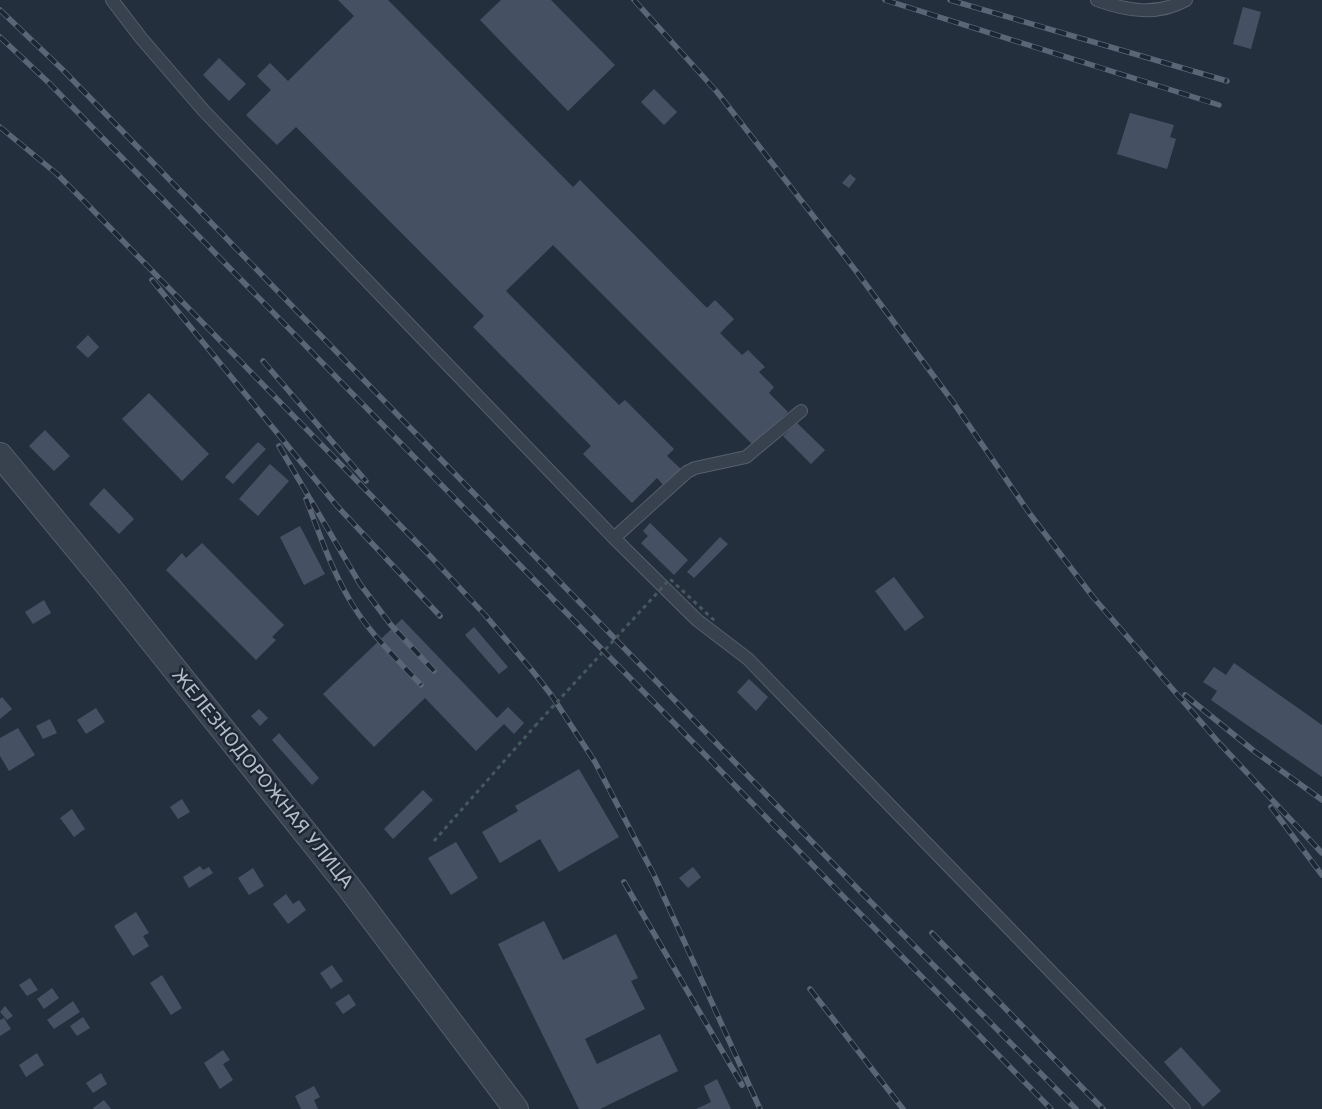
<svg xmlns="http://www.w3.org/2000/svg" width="1322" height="1109" viewBox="0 0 1322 1109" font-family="'DejaVu Sans',sans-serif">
<rect width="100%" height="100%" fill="#242f3e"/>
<path fill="#455162" d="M338 0H388L573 187 580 180 707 308 715 300 734 319 720 333 742 355 748 350 765 367 759 372 774 387 769 393 788 412 754 446 553 245 506 291 619 405 625 400 674 449 667 456 681 469 664 486 657 478 632 503 583 454 591 446 473 327 484 316 296 127 277 145 246 115 271 90 257 76 270 63 288 81 354 16Z
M501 0H551L615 65 568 111 480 20Z
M1243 7 1261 12 1251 49 1233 44Z
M219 58 246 84 229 101 203 75Z
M654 89 677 112 664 125 641 102Z
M1130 113 1174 125 1170 137 1176 139 1167 169 1117 154Z
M850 174 856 179 849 188 842 183Z
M88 335 99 347 88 358 76 347Z
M149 393 209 454 182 481 122 419Z
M797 423 825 450 811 464 783 436Z
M45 430 70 456 54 471 29 446Z
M258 442 266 449 233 484 225 477Z
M270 464 289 481 258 516 239 499Z
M104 488 134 519 119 534 89 504Z
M650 523 688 560 674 575 641 543 648 536 643 531Z
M300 526 325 574 304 585 280 537Z
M720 537 728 544 694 578 687 572Z
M202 543 284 625 272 637 276 640 256 660 166 570 182 553 186 558Z
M894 577 924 617 905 631 875 591Z
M44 600 51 613 33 624 25 612Z
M402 619 497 718 508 707 524 723 514 734 504 724 476 751 425 698 374 747 323 694Z
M474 627 508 667 499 674 465 635Z
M1234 663 1322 725V777L1211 700 1217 691 1203 682 1214 667 1226 675Z
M749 679 768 697 756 711 737 692Z
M2 697 12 709 0 719V699Z
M96 708 105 722 86 734 77 720Z
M259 709 268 718 260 726 251 716Z
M50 719 57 733 43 739 36 726Z
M18 728 35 755 9 771 0 756V738Z
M279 733 319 778 312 785 272 740Z
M579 769 619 837 559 872 540 839 500 863 482 832 518 811 515 806Z
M423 790 433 800 393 839 384 829Z
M182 799 190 812 178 819 170 807Z
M72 809 85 829 74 837 60 818Z
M456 842 478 878 451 895 428 858Z
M200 866 203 870 209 867 213 873 189 888 183 877Z
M693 867 701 877 688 888 679 878Z
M253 868 264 886 249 895 238 878Z
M286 894 293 904 299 900 306 910 288 924 273 904Z
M136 912 149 933 143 936 149 946 133 956 114 926Z
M544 921 563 960 616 934 638 978 631 981 645 1009 585 1039 597 1064 660 1034 678 1071 600 1109H579L498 944Z
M332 965 343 981 331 989 320 973Z
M162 975 182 1008 171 1015 150 983Z
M30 978 38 990 27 996 19 985Z
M52 988 59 998 44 1009 37 999Z
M349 994 356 1005 343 1014 335 1003Z
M73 1001 80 1012 54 1029 47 1020Z
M5 1006 13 1016 7 1020 0 1012Z
M83 1017 90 1028 77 1036 70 1026Z
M4 1018 11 1029 0 1036V1020Z
M1181 1047 1221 1091 1203 1107 1164 1062Z
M223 1050 230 1060 223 1064 233 1080 220 1089 204 1063Z
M37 1053 44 1065 26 1077 19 1065Z
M101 1073 107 1084 93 1093 86 1083Z
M717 1079 731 1109H696L711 1102 704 1086Z
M314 1086 320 1097 314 1100 318 1109H301L295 1096Z
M104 1100 111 1109H94L93 1108Z"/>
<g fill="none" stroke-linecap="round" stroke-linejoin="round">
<g stroke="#565f6c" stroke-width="14">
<path id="lane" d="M112 0 141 38 204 111 614 538 697 620 748 659 1184 1109
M1097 0C1127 11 1157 16 1186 0
M614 538 687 472 695 468 746 457 801 411"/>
</g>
<g stroke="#565f6c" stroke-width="26">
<path id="street" d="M0 455 109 587 348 886 516 1109"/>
</g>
<path stroke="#44595c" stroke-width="3" stroke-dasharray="4 4" stroke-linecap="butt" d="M434 841 535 726"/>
<use href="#lane" stroke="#38414e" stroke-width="12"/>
<use href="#street" stroke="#38414e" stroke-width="24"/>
<g stroke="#5a6575" stroke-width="5.5">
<path id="rail" d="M634 0 717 92 856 271 953 402 1030 514 1093 597 1220 744 1322 853
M885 0 1219 105
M950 0 1227 81
M0 10 63 70 855 886 1076 1109
M0 37 49 83 1051 1109
M0 127 57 174 85 202 433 559 485 615 531 669 552 696 595 762 655 877 760 1109
M152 280 337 506 440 616
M263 361 366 481
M279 446 360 584 391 625 434 671
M306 499C319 532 330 566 348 597 366 630 396 658 421 685
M1185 695 1254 751 1322 800
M1271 807 1322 875
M624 882 742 1085
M932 933 1103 1109
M810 989 903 1109"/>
</g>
<use href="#rail" stroke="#1d2633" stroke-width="4" stroke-dasharray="11" stroke-linecap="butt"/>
<path stroke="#44595c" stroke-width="3" stroke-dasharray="4 4" stroke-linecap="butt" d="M535 726 670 579 716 622"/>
</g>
<g text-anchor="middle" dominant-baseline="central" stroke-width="5" stroke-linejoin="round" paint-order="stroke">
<g font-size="18" fill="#b4bcc9" stroke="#1d2633">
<text transform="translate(263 778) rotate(51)">ЖЕЛЕЗНОДОРОЖНАЯ УЛИЦА</text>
</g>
</g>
</svg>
